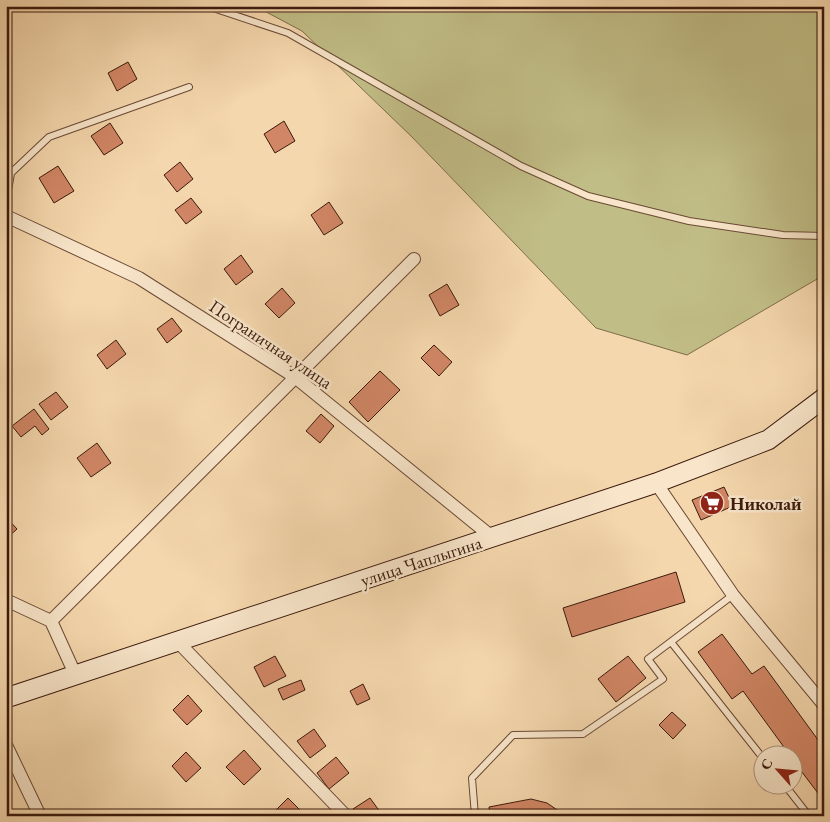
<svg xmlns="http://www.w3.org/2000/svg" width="830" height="822" viewBox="0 0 830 822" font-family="'EB Garamond',serif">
<rect width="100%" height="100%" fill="#f5d7ad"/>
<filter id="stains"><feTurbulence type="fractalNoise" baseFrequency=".004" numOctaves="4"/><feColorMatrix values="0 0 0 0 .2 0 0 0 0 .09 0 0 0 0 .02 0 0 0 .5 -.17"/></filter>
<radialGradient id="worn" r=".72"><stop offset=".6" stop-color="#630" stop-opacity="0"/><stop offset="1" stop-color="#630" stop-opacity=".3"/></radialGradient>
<path fill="#c1bd86" stroke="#7e6c49" d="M255 6H824V275L687 355 596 328 412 137 302 31Z"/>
<path fill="#d18665" stroke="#3b1a0c" d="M128 62 137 79 117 91 108 73Z
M284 121 295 141 275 153 264 134Z
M110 123 123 143 104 155 91 136Z
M180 162 193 179 177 192 164 175Z
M58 166 74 191 54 203 39 178Z
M191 198 202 212 186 224 175 210Z
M329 202 343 223 324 235 311 215Z
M241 255 253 272 236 285 224 269Z
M447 284 459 305 440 316 429 295Z
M282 288 295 303 279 318 265 304Z
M172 318 182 331 167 343 157 329Z
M116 340 126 354 107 369 97 355Z
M434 345 452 362 439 376 421 358Z
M380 371 400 390 368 422 349 402Z
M56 392 68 407 51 420 39 404Z
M34 409 49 429 42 435 35 426 21 437 12 426Z
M321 414 334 426 320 443 306 431Z
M97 443 111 463 91 477 77 458Z
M724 487 733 506 701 520 692 500Z
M6 517 17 529 6 539Z
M676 572 685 602 572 637 563 608Z
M722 634 752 674 764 666 824 748V801L792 759V754H789L743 691 732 699 698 652Z
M275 656 286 676 264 687 254 667Z
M628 656 646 678 616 702 598 679Z
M301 680 305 690 283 700 278 689Z
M363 684 370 699 357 705 350 691Z
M188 695 202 711 187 725 173 710Z
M672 712 686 725 673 739 659 725Z
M314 729 326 746 310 758 297 741Z
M244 750 261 769 244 785 226 767Z
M186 752 201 768 186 782 172 766Z
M336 757 349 773 329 789 317 773Z
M288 798 303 813 300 816H279L275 811Z
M370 798 383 816H358L353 809Z
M531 799 547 803 566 816H490L489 807Z"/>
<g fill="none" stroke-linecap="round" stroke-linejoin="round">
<g stroke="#6a4934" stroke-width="8">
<path id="service" d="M207 6 288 33 521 166 588 196 689 221 783 235 824 236
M6 203 11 173 49 137 189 87
M671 642 762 757
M784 784 809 816
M475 816 472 778 513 735 583 734 663 679 648 659 733 595"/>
</g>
<g stroke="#6a4934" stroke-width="14">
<path id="minor" d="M6 216 139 278 295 377 492 537
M656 483 733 595 824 705
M6 600 51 621 75 674
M51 621 414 259
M177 641 346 816
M6 745 40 816"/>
</g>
<g stroke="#3b1a0c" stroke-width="21">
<path id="secondary" d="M6 698 656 483 768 440 824 398"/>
</g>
<use href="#service" stroke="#f8e5ca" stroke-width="6"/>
<use href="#minor" stroke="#f8e5ca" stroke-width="12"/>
<use href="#secondary" stroke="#f8e5ca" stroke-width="19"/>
</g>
<defs>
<g id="supermarket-disc" transform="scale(1.25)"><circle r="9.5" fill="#8f2418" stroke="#f8e5ca"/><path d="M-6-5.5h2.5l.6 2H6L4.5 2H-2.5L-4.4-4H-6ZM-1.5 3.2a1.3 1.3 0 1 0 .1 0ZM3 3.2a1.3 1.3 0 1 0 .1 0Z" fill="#fff"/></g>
</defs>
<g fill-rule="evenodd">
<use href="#supermarket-disc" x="712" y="503"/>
</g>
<g text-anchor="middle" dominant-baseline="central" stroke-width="5" stroke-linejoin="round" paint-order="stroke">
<g font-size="18" fill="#3b1a0c" stroke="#f8e5ca">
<text transform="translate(271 344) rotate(34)">Пограничная улица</text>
<text transform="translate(421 561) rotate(-18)">улица Чаплыгина</text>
</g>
<g font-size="18" font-weight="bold" fill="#3b1a0c" stroke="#f8e5ca" text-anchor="start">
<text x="730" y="503">Николай</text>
</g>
</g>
<rect width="830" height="822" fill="none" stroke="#f5d7ad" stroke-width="25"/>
<rect x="8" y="8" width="815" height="807" fill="none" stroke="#3b1a0c" stroke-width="2.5"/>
<rect x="12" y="12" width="805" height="797" fill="none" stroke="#3b1a0c"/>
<g transform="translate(778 770) rotate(297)"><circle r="24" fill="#f8e5ca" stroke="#ac947e"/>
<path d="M0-4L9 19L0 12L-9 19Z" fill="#8f2418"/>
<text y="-8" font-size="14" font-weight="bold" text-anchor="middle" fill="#3b1a0c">С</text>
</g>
<rect width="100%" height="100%" filter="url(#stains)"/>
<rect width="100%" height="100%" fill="url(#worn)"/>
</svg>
